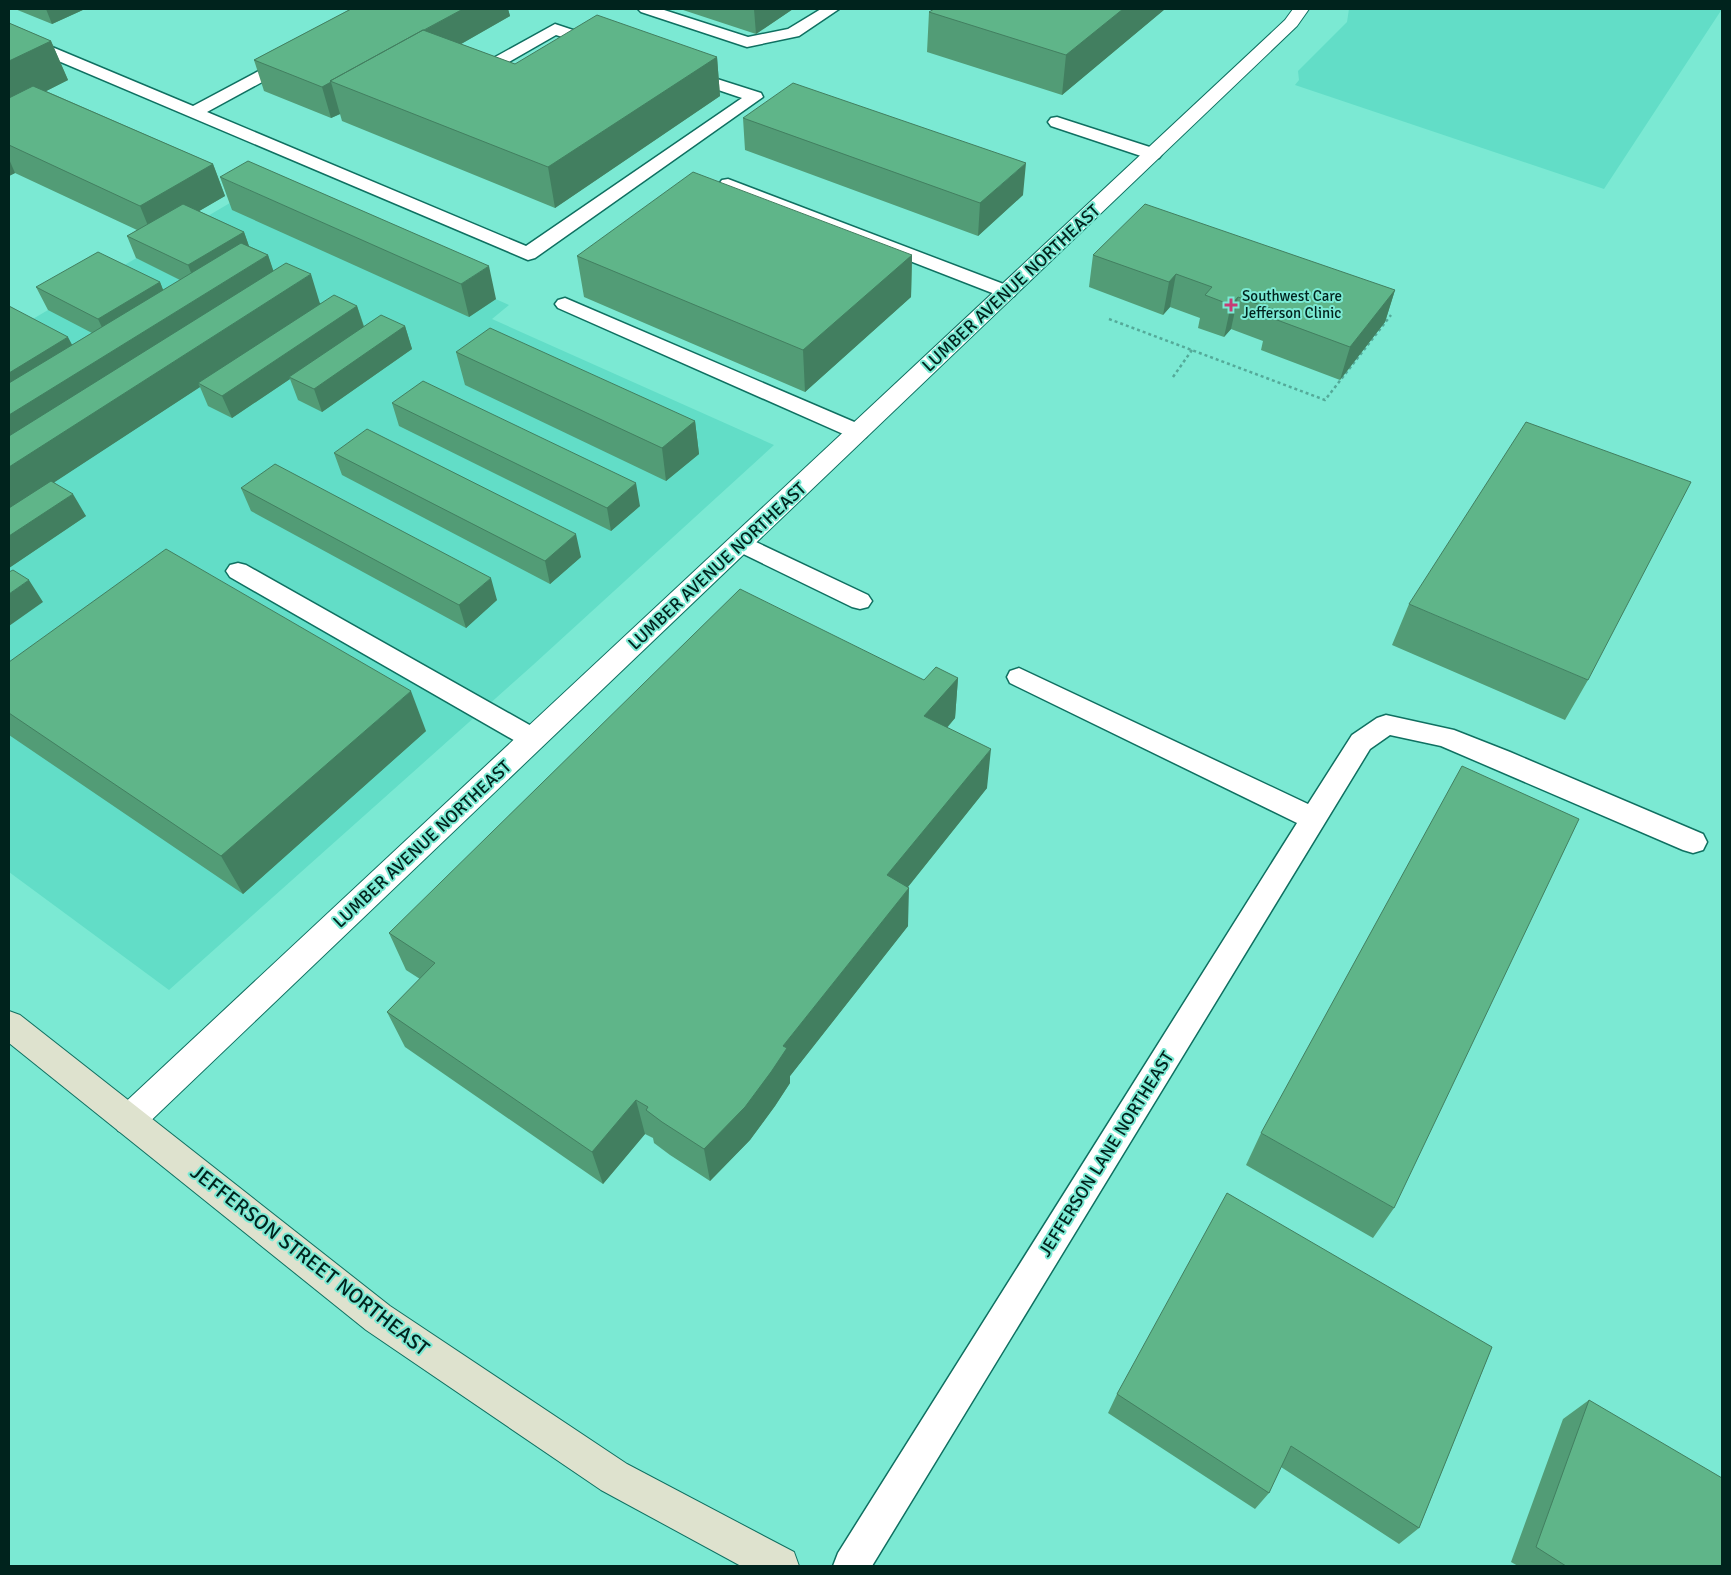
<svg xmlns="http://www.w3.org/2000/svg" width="1731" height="1575" viewBox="0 0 1731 1575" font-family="Signika,sans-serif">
<rect width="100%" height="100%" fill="#7be9d3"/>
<path fill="#62ddc7" d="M1349 9H1722L1604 189 1295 85 1299 80 1298 71 1347 22Z
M252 190 509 305 492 319 774 445 533 665 169 990 9 872V333Z"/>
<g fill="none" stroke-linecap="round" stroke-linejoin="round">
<g stroke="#0f7061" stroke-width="3">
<path id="lane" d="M638 9H661L748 37 788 29 821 9H839L799 36 747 47 641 12Z
M555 24 606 41 608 44 606 47 600 49 556 35 500 67H488L486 64 488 61Z
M9 29 193 106 285 57H297L299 60 297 63 207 112 526 246 742 98 680 77 678 74 680 71H692L761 93 763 97 535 258 528 260 9 40Z
M1057 117 1159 150 1162 154 1159 158 1153 159 1147 158 1051 126 1048 122 1051 118Z
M728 179 1014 288 1017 292 1014 296 1007 298 1000 296 722 188 719 184 722 180Z
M565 298 866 427 869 432 866 437 858 439 850 437 558 308 555 304 558 300Z
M741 535 868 595 872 601 868 607 860 609 852 607 733 549 730 543 733 537Z
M238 563 246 565 542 732 546 739 542 746 533 749 524 746 230 577 226 571 230 565Z
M1019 668 1308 804 1352 735 1377 718 1386 715 1454 730 1510 752 1703 834 1707 842 1703 850 1693 853 1683 850 1441 746 1390 735 1370 749 872 1566H833L838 1553 1297 823 1010 683 1007 677 1010 671Z"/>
</g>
<g stroke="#0f7061" stroke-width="2">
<path id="street" d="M1293 9H1309L1297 26 140 1131 129 1135 118 1131 113 1120 118 1109 1285 20Z"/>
</g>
<g stroke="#0f7061" stroke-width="2">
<path id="secondary" d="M9 1011 20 1015 390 1306 627 1464 794 1552 799 1566H741L601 1490 366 1330 9 1043Z"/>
</g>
<path stroke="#54aa99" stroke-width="2.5" stroke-dasharray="3 3" stroke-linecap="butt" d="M1109 319 1325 400 1391 315
M1173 377 1192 350"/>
<use href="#lane" fill="#fff" fill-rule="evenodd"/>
<use href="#street" fill="#fff" fill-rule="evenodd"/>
<use href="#secondary" fill="#dee2ce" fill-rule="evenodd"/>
</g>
<path fill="#529c76" d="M15 9H85L52 24Z
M351 9H508L510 16 461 44 515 64 717 57 720 96 555 208 342 121 340 114 331 118 264 91 254 60Z
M680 9H793L756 34Z
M1165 9 1062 95 927 52 929 12Z
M9 23 51 41 68 80 46 91 213 164 225 196 199 211 244 232 249 246 268 255 273 271 320 303 357 306 364 326H405L412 349 322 412 298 400 290 379 232 418 208 406 200 387 54 482 86 516 9 568V306L72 345 92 333 48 310 36 287 160 282 163 290 180 280 136 258 127 236 137 230 15 173 9 176Z
M743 118 1023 195 978 236 745 150Z
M220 177 496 299 469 317 232 210Z
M912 255 911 297 805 392 584 297 577 256Z
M1093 255 1395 290 1385 322 1340 380 1261 350 1263 341 1231 329 1224 337 1198 328 1200 318 1170 307 1163 315 1089 287Z
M456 352 695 421 699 454 666 481 465 385Z
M392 403 640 506 611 531 399 426Z
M334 453 581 557 550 584 342 475Z
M241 488 497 600 466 628 251 511Z
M1409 604 1588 680 1565 720 1392 645Z
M9 662 426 731 243 894 9 735Z
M958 678 955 718 947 728 987 788 908 887V926L790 1076V1083L775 1106 750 1140 710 1181 670 1155 654 1143 653 1138 645 1134 603 1184 405 1047 387 1012 420 979 406 970 389 933 924 680Z
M1261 1133 1394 1208 1373 1238 1246 1165Z
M1492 1347 1419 1528 1399 1544 1281 1467 1269 1493 1255 1509 1108 1413 1117 1394Z
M1589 1400 1722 1566H1518L1511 1562 1563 1419Z"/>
<path fill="#427f60" d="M46 9H85L52 24Z
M463 9H508L510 16 370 96 332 81Z
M754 9H793L756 34Z
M1123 9H1165L1062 95 1066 55Z
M51 41 68 80 9 110V61Z
M717 57 720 96 555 208 548 167Z
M331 82 340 114 331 118 322 87Z
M9 159 15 173 9 176Z
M1026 163 1023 195 978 236 980 203Z
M213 164 225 196 153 238 140 206Z
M244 232 252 255 197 288 188 265Z
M268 255 279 287 9 459V415Z
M912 255 911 297 805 392 803 350Z
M489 266 496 299 469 317 461 284Z
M311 274 321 307 198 383 200 387 9 512V467Z
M1176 274 1170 307 1163 315 1169 282Z
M160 282 169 305 109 342 98 319Z
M1395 290 1385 322 1340 380 1350 347Z
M1238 297 1231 329 1224 337 1231 305Z
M357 306 364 328 289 377 290 379 232 418 222 396Z
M405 326 412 349 322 412 314 389Z
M68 337 80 360 9 386V373Z
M695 421 699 454 666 481 662 448Z
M636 483 640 506 611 531 607 508Z
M73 494 86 516 9 568V536Z
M576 534 581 557 550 584 545 561Z
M491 578 497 600 466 628 459 605Z
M29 580 43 602 9 626V594Z
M958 678 955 718 922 756 924 716Z
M411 691 426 731 243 894 221 856Z
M991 749 987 788 887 913V875Z
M909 888 908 926 790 1076V1083L775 1106 750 1140 710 1181 704 1149 783 1046Z
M636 1100 645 1134 603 1184 592 1152Z"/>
<path fill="#5fb589" stroke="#427f60" d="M351 9H463L424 30H423L330 81 331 82 322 87 254 60Z
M934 9H1123L1066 55 929 12Z
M597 15 717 57 548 167 330 81 423 30 515 64Z
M9 23 51 41 9 61Z
M793 83 1026 163 980 203 743 118Z
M33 86 213 164 140 206 9 145V98Z
M248 161 489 266 461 284 220 177Z
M693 172 912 255 803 350 577 256Z
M183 204 244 232 188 265 127 236Z
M1145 204 1395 290 1350 347 1269 317 1275 310 1238 297 1231 305 1205 295 1212 287 1176 274 1169 282 1093 255Z
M241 243 268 255 9 415V383Z
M98 252 160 282 98 319 36 287Z
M286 263 311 274 9 467V436Z
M334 295 357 306 222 396 198 383Z
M9 306 68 337 9 373Z
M381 315 405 326 314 389 289 377Z
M490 328 695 421 662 448 456 352Z
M423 381 636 483 607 508 392 403Z
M1526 422 1691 482 1588 680 1409 604Z
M367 429 576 534 545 561 334 453Z
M275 464 491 578 459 605 241 488Z
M51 481 73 494 9 536V508Z
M166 549 411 691 221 856 9 713V662Z
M13 570 29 580 9 594V572Z
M740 589 924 680 936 667 958 678 924 716 991 749 887 875 909 888 783 1046 787 1048 771 1072 745 1107 704 1149 662 1122 646 1110 648 1107 636 1100 592 1152 387 1012 435 963 389 933Z
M1462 766 1579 819 1394 1208 1261 1133Z
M1227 1193 1492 1347 1419 1528 1291 1446 1269 1493 1117 1394Z
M1589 1400 1722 1478V1566H1566L1536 1547Z"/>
<path fill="#c63c75" stroke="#7be9d3" stroke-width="2" d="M1228.5 297.5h5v5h5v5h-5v5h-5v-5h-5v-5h5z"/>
<g text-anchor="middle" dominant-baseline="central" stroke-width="4" stroke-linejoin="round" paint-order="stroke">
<g font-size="15" fill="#00231d" stroke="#7be9d3" text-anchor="start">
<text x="1242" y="296">Southwest Care<tspan x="1242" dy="17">Jefferson Clinic</tspan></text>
</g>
<g font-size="18" fill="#00231d" stroke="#7be9d3">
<text transform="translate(1011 288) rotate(-43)">LUMBER AVENUE NORTHEAST</text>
<text transform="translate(717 566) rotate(-43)">LUMBER AVENUE NORTHEAST</text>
<text transform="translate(422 844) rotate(-43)">LUMBER AVENUE NORTHEAST</text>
<text transform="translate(1106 1154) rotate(-58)">JEFFERSON LANE NORTHEAST</text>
</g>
<g font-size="21" fill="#00231d" stroke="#7be9d3">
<text transform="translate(310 1260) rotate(38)">JEFFERSON STREET NORTHEAST</text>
</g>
</g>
<rect width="1731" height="1575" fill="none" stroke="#00231d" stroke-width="20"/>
</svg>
